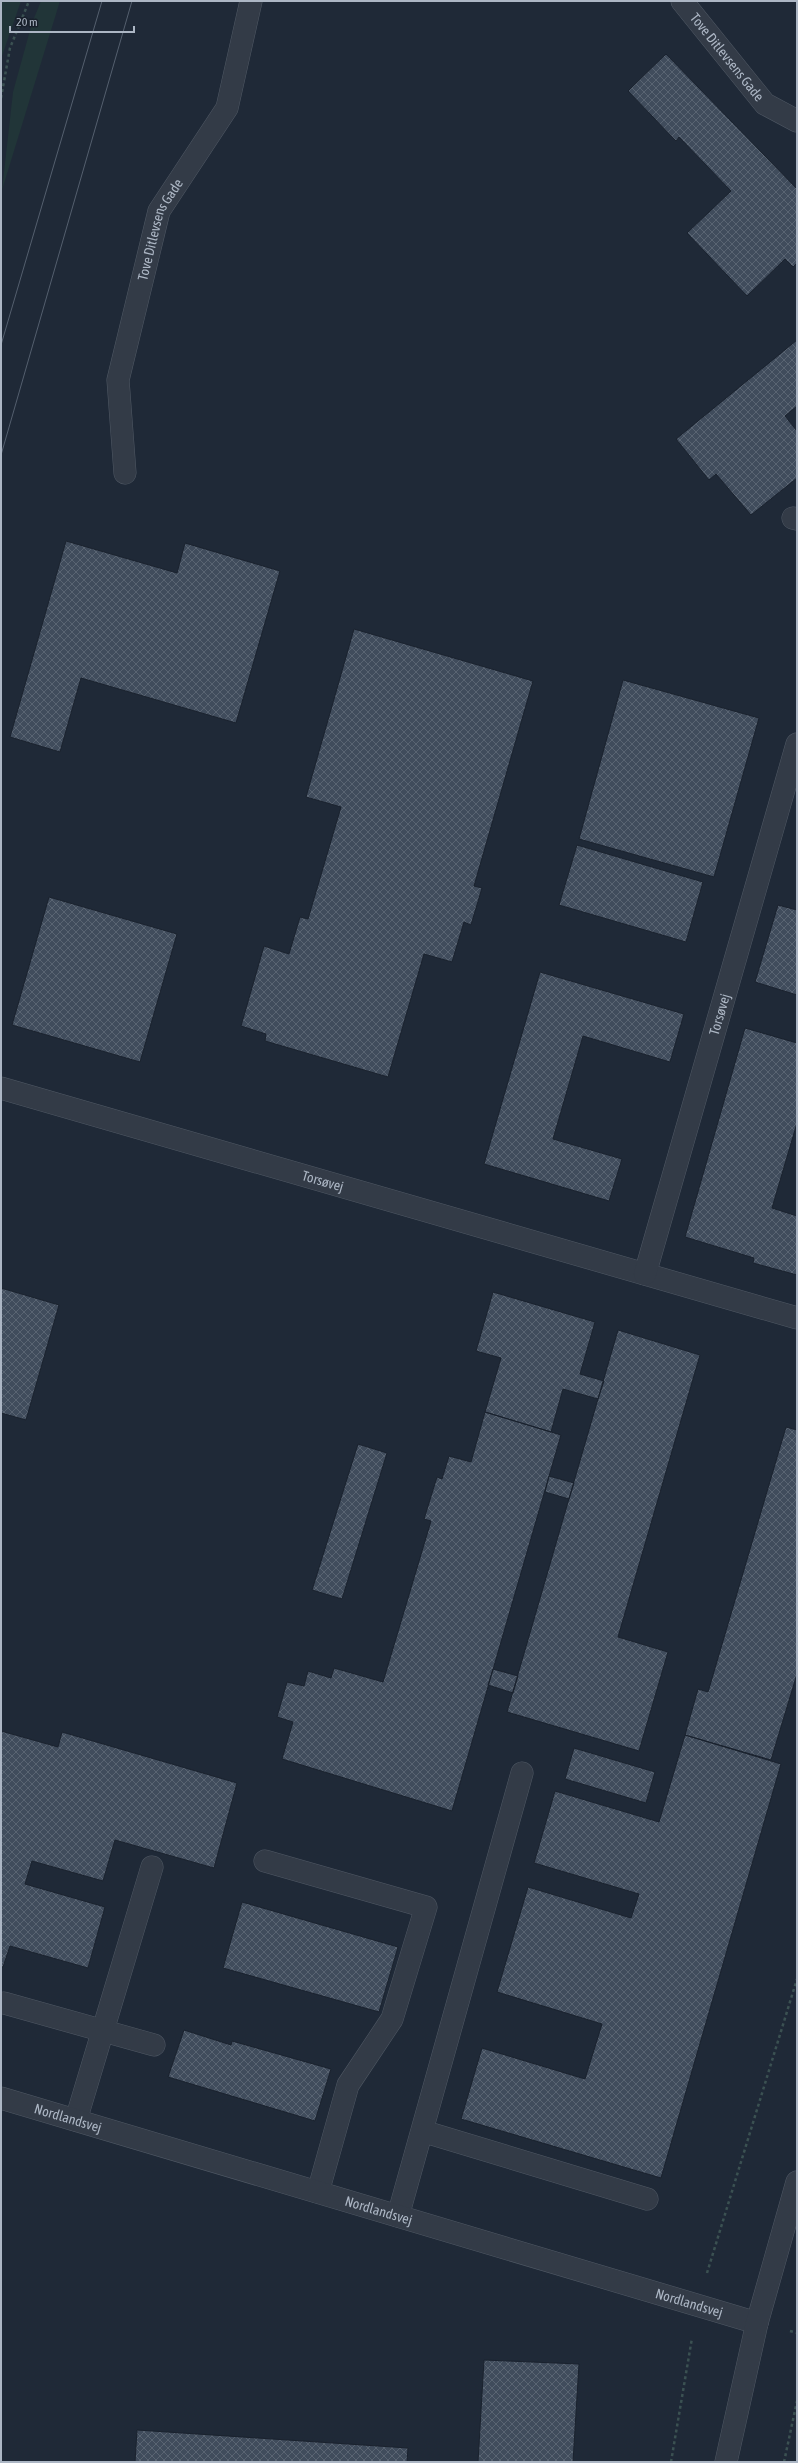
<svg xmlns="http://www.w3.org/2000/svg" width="798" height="2463" viewBox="0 0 798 2463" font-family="'Asap Condensed',sans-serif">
<defs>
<pattern id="building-cross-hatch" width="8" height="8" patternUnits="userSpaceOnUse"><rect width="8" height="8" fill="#404c5c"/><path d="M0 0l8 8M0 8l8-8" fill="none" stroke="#596472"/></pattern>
</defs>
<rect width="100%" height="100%" fill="#1f2937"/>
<path fill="#213538" d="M1 1H21L1 59Z
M41 1H60L2 190 13 92 32 23Z"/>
<path fill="url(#building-cross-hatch)" stroke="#1a222e" d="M666 54 797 189V263L793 267 785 259 747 296 687 233 731 191 679 137 676 141 628 91Z
M797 340V406L785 416 797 431V478L751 515 716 474 709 480 676 439Z
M66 541 177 573 185 543 280 571 236 723 81 678 60 752 10 737Z
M354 629 533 681 474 886 482 888 471 925 464 922 452 962 424 954 388 1077 265 1041 266 1034 241 1026 264 946 289 954 300 917 308 919 341 807 306 797Z
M623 680 759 718 714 877 579 839Z
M577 845 703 882 686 942 559 905Z
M49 897 177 934 140 1062 12 1025Z
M778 905 797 910V995L755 982Z
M540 972 684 1014 670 1062 583 1036 553 1139 622 1159 609 1201 484 1164Z
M745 1028 797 1043V1123L772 1208 797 1216V1275L753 1263 754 1258 685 1237Z
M1 1288 59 1305 26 1420 1 1413Z
M493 1292 595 1322 580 1374 604 1381 598 1399 563 1389 551 1432 485 1412 501 1358 476 1351Z
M618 1330 700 1355 618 1637 668 1652 639 1751 507 1712Z
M485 1412 561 1435 452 1811 282 1759 293 1722 277 1717 287 1682 304 1686 308 1671 331 1678 334 1668 383 1682 431 1521 424 1519 437 1477 442 1479 449 1456 471 1462Z
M786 1427 797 1430V1674L771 1760 685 1735 698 1689 708 1692Z
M358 1444 387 1453 342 1599 312 1590Z
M549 1476 574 1483 569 1499 545 1492Z
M493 1669 518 1676 513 1693 488 1685Z
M1 1731 58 1747 62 1732 237 1783 214 1868 115 1840 103 1881 32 1861 25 1884 105 1907 88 1968 10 1946 3 1967H1Z
M685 1735 781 1764 661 2178 461 2119 482 2048 585 2079 602 2024 497 1992 528 1887 631 1918 639 1894 534 1863 555 1791 659 1822Z
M574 1748 655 1772 646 1803 565 1779Z
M242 1902 398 1947 379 2012 223 1968Z
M184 2030 231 2045 232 2041 331 2069 315 2121 168 2077Z
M484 2360 579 2364 573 2462H478Z
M137 2430 408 2448 407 2462H135Z"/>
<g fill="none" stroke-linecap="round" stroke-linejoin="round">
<g stroke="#505965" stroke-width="23">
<path id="service" d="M265 1861 426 1907 392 2019 348 2085 318 2192
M4 2003 154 2045
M76 2120 152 1867
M422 2131 647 2199
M398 2216 522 1773"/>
</g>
<g stroke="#505965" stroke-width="23">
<g id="minor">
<path id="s1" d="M682 1 765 104 797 121"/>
<path id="s2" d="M125 473 118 380 159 211 227 108 251 1"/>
<path d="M793 518 797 519"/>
<path id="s3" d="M1 1088 797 1318"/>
<path id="s4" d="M645 1274 797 744"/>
<path id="s5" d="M1 2098 757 2323"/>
</g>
</g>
<g stroke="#505965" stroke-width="23">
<path id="tertiary" d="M726 2462 757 2323 797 2182"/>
</g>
<path stroke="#3b5152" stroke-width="2.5" stroke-dasharray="3 3" stroke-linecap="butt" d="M1 98 10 48 29 1
M707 2273 797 1979
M790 2331 797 2333
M671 2462 692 2338
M784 2462 797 2401"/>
<use href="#service" stroke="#333b47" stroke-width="22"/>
<use href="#minor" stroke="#333b47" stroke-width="22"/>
<use href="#tertiary" stroke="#333b47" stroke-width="22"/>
<path stroke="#545f6e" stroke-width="1" d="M1 345 102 1
M1 455 132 1"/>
</g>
<g text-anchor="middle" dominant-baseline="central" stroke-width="3.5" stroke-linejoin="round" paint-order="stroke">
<g font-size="14" fill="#acb6c4" stroke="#18202b">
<text stroke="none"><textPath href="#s1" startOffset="72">Tove Ditlevsens Gade</textPath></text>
<text stroke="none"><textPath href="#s2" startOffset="250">Tove Ditlevsens Gade</textPath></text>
<text stroke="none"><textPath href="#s4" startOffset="270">Torsøvej</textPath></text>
<text stroke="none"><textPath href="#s3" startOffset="335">Torsøvej</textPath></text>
<text stroke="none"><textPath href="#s5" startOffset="70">Nordlandsvej</textPath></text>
<text stroke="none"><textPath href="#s5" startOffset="394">Nordlandsvej</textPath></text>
<text stroke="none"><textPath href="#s5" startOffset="718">Nordlandsvej</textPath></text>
</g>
</g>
<rect width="798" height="2463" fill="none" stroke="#acb6c4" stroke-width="4"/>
<path d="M10 26v6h124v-6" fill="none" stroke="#acb6c4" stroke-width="2"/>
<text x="16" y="26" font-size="12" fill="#acb6c4" stroke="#18202b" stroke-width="3" paint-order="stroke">20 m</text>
</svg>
